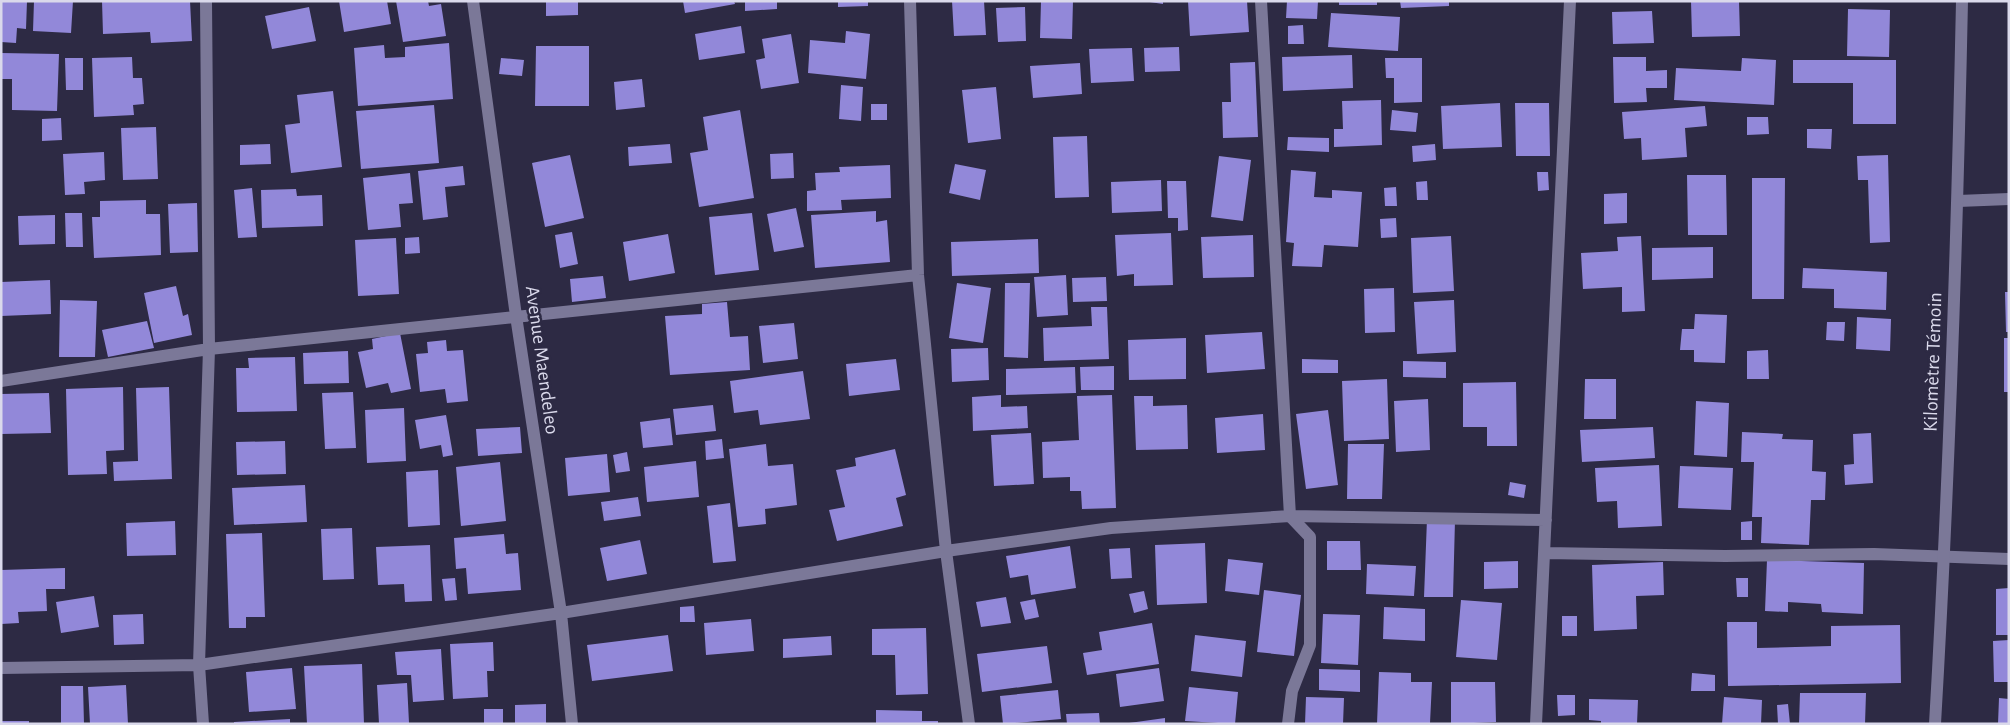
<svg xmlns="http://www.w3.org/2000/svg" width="2010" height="725" viewBox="0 0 2010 725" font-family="'Alegreya Sans',sans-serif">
<rect width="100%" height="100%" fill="#2d2a44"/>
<path fill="#9288d9" d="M1 1H27L26 29 17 28 16 43 1 42Z
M34 1H73L71 33 33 31Z
M102 1H190L192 41 151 43 150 32 103 34Z
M339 1H387L391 24 344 32Z
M396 1H428L429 6 441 4 446 36 403 42Z
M546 1H578V15L546 16Z
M683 1H734L735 4 685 13Z
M745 1H777V9L745 11Z
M838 1H868V6L838 7Z
M952 1H984L986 35 954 36Z
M1041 1H1073L1072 39 1040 38Z
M1143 1H1163V4Z
M1188 1H1247L1249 32 1190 36Z
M1287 1H1318L1317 19 1286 18Z
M1339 1H1377V5H1339Z
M1400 1H1449V6L1401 8Z
M1691 1H1739L1740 36 1692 37Z
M309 7 316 41 272 49 265 16Z
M1025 7 1026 41 998 42 996 8Z
M1848 9 1890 10 1889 57 1847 56Z
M1652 11 1654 43 1613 44 1612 12Z
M1331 13 1400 17 1398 51 1328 47Z
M1303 25 1304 44H1288V26Z
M741 26 745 53 699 60 695 34Z
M846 31 870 34 866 79 808 73 810 40 845 43Z
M791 34 799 83 761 89 756 60 765 58 762 39Z
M449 43 453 99 358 106 354 48 384 45 385 58 405 57V47Z
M536 46H589V106H535Z
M1179 47 1180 71 1145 72 1144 48Z
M1132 48 1134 81 1091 83 1089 49Z
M1 53 59 54 57 111 12 110V79H1Z
M1352 55 1353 88 1283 91 1282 57Z
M132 57 133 78H142L144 104 133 105 134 115 94 117 92 58Z
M1613 57H1646V71L1667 70V88H1646L1647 102 1614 103Z
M65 58H83V90H66Z
M501 58 524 60 522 76 499 74Z
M1385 58H1422V102L1394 103V78H1386Z
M1742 58 1776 60 1774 105 1674 100 1676 68 1741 71Z
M1793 60H1896V124H1853V83H1793Z
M1255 62 1258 137 1223 138 1222 102H1231L1230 63Z
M1080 63 1082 94 1033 98 1030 66Z
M642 79 645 107 616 110 614 82Z
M841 85 863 87 861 121 839 119Z
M996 87 1001 139 968 143 962 90Z
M333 91 342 167 291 173 285 125 300 123 297 95Z
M1381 100 1382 145 1334 147V129H1343L1342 101Z
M1500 103 1502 147 1443 149 1441 106Z
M1515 103H1549L1550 156H1516Z
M871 104H887V120H871Z
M434 105 439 163 361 169 356 111Z
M1705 106 1707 126 1685 128 1687 157 1642 160 1641 138 1624 139 1622 112Z
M740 110 754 198 699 207 690 153 708 150 703 117Z
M1392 110 1418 113 1416 132 1390 130Z
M1747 117H1768L1769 134 1747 135Z
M61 118 62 140 42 141V119Z
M156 127 158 179 123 180 121 128Z
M1807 129H1832L1831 149 1807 148Z
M1087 136 1089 197 1055 198 1053 137Z
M1288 137 1329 138V152L1287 150Z
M270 144 271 164 240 165V145Z
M670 144 672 163 629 166 628 147Z
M1435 144 1436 160 1413 162 1412 146Z
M104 152 105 180 84 182 85 194 65 195 63 154Z
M793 153 794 178 771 179 770 154Z
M570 155 584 218 545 227 532 163Z
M1888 155 1890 242 1870 243 1868 180H1858L1857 156Z
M1219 156 1251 160 1243 221 1211 217Z
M955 164 986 170 980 200 949 193Z
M890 165 891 198 841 200 842 210 807 211V191L816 190 815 173 840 172 839 167Z
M463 166 465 185 445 187 448 217 423 220 418 171Z
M1291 170 1316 172 1314 197 1332 198V190L1362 192 1358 247 1324 245 1322 267 1292 266 1294 243 1286 242Z
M1537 172H1548L1549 190 1538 191Z
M410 173 413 203 399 204 401 227 368 230 363 178Z
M1687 175H1726L1727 235H1688Z
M1752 178H1785L1784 299H1752Z
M1161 180 1162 211 1112 213 1111 182Z
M1167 181H1186L1188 230 1178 231V218H1168Z
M1427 181 1428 200H1417L1416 182Z
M1396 187 1397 206H1385L1384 188Z
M252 188 257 237 238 238 234 190Z
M296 189 297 196 322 195 323 226 262 228 261 190Z
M1627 193V223L1604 224V194Z
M146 200V214H160L161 255 94 258 92 217H100V201Z
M197 203 198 252 170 253 168 204Z
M796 208 804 247 774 252 767 214Z
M876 211V222L887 220 890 262 815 268 811 215Z
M65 213H82L83 247H66Z
M752 213 759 270 715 275 709 217Z
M55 215V244L19 245 18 216Z
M1396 218 1397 237 1381 238 1380 219Z
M572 232 578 264 560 268 555 235Z
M1171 233 1173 285 1134 286V274L1117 276 1115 235Z
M668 234 675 273 629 281 623 242Z
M1253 235 1254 277 1203 278 1201 237Z
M1451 236 1454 291 1413 293 1411 238Z
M1641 236 1645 311 1622 312V287L1583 289 1581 253 1618 251 1617 237Z
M419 237 420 253 405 254V238Z
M396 238 399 294 358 296 355 240Z
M1038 239 1039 273 952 276 951 242Z
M1713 247V278L1652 280V248Z
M1803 268 1887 272 1886 310 1834 308V289L1802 288Z
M1066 275 1068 315 1037 317 1034 277Z
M603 276 606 298 572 302 570 279Z
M1106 277 1107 301 1073 302 1072 278Z
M50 280 51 314 1 316V282Z
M957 283 991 288 983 343 949 338Z
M1005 283H1030L1028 358 1004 357Z
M176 286 183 316 188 314 192 335 154 343 144 293Z
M1394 288 1395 332 1365 333 1364 289Z
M2005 292H2009V332H2006Z
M60 300 97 301 95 357H59Z
M1454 300 1456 352 1417 354 1414 302Z
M727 302 730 337 748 336 750 370 670 375 665 316 702 314V304Z
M1091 307H1107L1109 359 1044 361 1043 328 1092 326Z
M1695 314 1727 315 1725 363 1694 362V350H1680L1682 329H1694Z
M1857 317 1891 319 1890 351 1856 349Z
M147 321 154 348 108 357 102 330Z
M1827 322H1845L1844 341 1826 340Z
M794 323 798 359 763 363 759 326Z
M1262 332 1265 369 1207 373 1205 335Z
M400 333 411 389 391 393 388 383 366 388 358 352 373 349 372 339Z
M1186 338V379L1129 380 1128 340Z
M2004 338H2009V392H2004Z
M446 340 447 351 463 350 468 401 447 403 445 389 420 392 416 354 428 353 427 342Z
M988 348 989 380 952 382 951 349Z
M1768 350 1769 379H1747V351Z
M348 351 349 383 304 384 303 353Z
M295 357 297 411 237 412 236 368H249L248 358Z
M896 359 900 390 849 396 846 364Z
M1302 359 1338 360V373H1302Z
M1403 361 1446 362V378L1403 377Z
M1114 366V390H1081L1080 367Z
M1075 367 1076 393 1006 395V369Z
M803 371 810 419 760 425 758 410 734 413 730 381Z
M1387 379 1389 439 1344 441 1342 381Z
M1585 379H1616V419H1584Z
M1516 382 1517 446H1487V427H1463V383Z
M123 387 124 450 106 451 107 474 68 475 66 389Z
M169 387 172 479 114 481 113 462 138 461 136 388Z
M353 392 356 448 325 449 322 393Z
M49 393 51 433 1 434V394Z
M1001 395V407L1027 406 1028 428 973 431 972 397Z
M1112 395 1116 508 1082 509 1081 491H1070V477L1043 478 1042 442 1079 440 1077 396Z
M1134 396H1153V406L1187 405 1188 449 1136 450Z
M1428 399 1430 450 1396 452 1394 401Z
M1696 401 1729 403 1727 457 1694 455Z
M713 405 716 431 676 435 673 409Z
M404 408 406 461 367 463 365 410Z
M1328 410 1338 485 1306 489 1296 414Z
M1263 414 1265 450 1217 453 1215 418Z
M446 415 453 455 443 457 441 445 420 449 415 420Z
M670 418 673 445 643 448 640 422Z
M520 427 522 453 478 456 476 429Z
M1653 427 1655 458 1582 462 1580 430Z
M1742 432 1783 434 1782 439 1813 440 1812 471 1826 472 1825 500H1811L1809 545 1761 543 1762 517H1752L1754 462H1741Z
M1031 433 1034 484 994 486 991 435Z
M1871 433 1873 483 1845 485 1844 465 1854 464 1853 434Z
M722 439 724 458 706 460 705 441Z
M285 441 286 474 237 475 236 442Z
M766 444 768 466 793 464 797 505 765 509 766 524 738 527 729 449Z
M1348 444H1384L1382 499H1347Z
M895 449 906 495 896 498 903 526 837 541 829 510 845 507 836 470 856 466 855 458Z
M627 452 630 471 616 473 613 455Z
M607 454 610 492 568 496 565 458Z
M696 461 699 497 647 502 644 467Z
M500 462 506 521 461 526 456 467Z
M1659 465 1662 526 1618 528 1617 501 1597 502 1595 468Z
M1680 466 1733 468 1731 510 1678 508Z
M438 470 440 525 408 527 406 472Z
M1510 482 1526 485 1524 498 1508 495Z
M305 485 307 522 234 525 232 488Z
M638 497 641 516 604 521 601 502Z
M730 503 736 561 713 563 707 506Z
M1427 519 1455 520 1453 597H1424Z
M175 521 176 555 127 556 126 523Z
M1752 521V540H1741V522Z
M352 528 354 579 323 580 321 529Z
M262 533 265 617H246V628H229L226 534Z
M504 534 506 554 518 553 521 590 468 594 466 568 456 569 454 538Z
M640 540 647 574 607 581 600 548Z
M1327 541H1360L1361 570H1327Z
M1205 543 1207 603 1157 605 1155 545Z
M430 545 432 601 405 602 404 584 378 585 376 547Z
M1070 546 1076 588 1031 595 1028 575 1010 578 1006 556Z
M1130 548 1132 578 1111 579 1109 549Z
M1228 559 1263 563 1259 595 1225 591Z
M1767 560 1864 563 1863 614 1822 612 1821 604 1788 602V612L1765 611Z
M1518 561V588L1484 589V562Z
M1663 562 1664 595 1636 596 1637 629 1594 631 1592 565Z
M1367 564 1416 566 1414 596 1366 594Z
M65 568V589H46L47 611 18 612 19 623 1 624V570Z
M455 578 457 600 445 601 442 579Z
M1736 578H1748V597H1737Z
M2009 588V635H1996V589Z
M1264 590 1301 595 1294 656 1257 652Z
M1144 591 1148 609 1134 613 1129 594Z
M94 596 99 627 61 633 56 602Z
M1006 597 1011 623 981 627 976 602Z
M1035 599 1039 617 1025 620 1020 602Z
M1461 600 1502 603 1497 660 1456 657Z
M694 606 695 622H680V607Z
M1384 607 1425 609V641L1383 639Z
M143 614 144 644 114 645 113 615Z
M1323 614 1360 615 1358 665 1321 663Z
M1562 616H1577V636H1562Z
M751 619 754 651 706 655 704 623Z
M1727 622H1757V648L1831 646V626L1900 625 1901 683 1728 686Z
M1152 623 1159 664 1087 675 1083 653 1102 650 1099 632Z
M926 628 928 694 896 695 895 655H872V629Z
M668 635 673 671 592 681 587 645Z
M1195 635 1246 641 1242 677 1191 671Z
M831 636 832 655 783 658V639Z
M2009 640V682H1994L1993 641Z
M493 642 494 671H487L488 697 453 699 450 644Z
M1047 646 1052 683 982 692 977 654Z
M441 649 444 700 413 702 411 675H397L395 652Z
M362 664 364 724H307L304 666Z
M292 668 296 709 249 712 246 672Z
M1159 668 1164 701 1120 707 1116 674Z
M1319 669 1360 670V692L1319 690Z
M1379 672 1411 673V682H1432L1430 723 1377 724Z
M1692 673 1715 675V691H1691Z
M1451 682H1495L1496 722 1451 724Z
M407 683 409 723 379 724 377 685Z
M126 685 128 724H90L88 687Z
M61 686H83L84 724H61Z
M1189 687 1238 692 1235 724 1185 721Z
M1058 690 1061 719 1003 724 1000 696Z
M1800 693H1866L1865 724H1799Z
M1557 695H1575V715L1558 716Z
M1306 697 1344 698 1343 724H1305Z
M1724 697 1762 700 1761 724H1722Z
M1999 698 2009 699V724H1998Z
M1589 699 1638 700 1637 724H1601V721L1589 720Z
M546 704V724H515V705Z
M1788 704 1790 724H1778L1777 705Z
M484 709H503V724H484Z
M876 710 922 711V721H938V724H876Z
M1099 713 1100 724H1067L1066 714Z
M1165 718V724H1129V723Z
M290 719V724H234V722Z
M1 721H29V724H1Z"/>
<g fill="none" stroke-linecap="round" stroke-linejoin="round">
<path stroke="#7b7898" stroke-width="12" d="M1288 724 1292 691 1310 645V537L1290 516"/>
<path stroke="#7b7898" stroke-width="12" d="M473 1 516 316 561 613 572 724
M910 1 918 275 946 551 969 724
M1261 1 1290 516
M1958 201 2009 199
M1 381 209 349 918 275
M1545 553 1725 556 1874 554 2009 559
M1 668 199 665 561 613 946 551 1111 528 1290 516 1546 520
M203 724 199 665 209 349 206 1
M1536 724 1570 1"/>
<path stroke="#7b7898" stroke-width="12" d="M1935 724C1949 483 1957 242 1962 1"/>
</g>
<g text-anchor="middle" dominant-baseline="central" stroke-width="5" stroke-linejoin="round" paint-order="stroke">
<g font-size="20" fill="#dad9eb" stroke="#2d2a44">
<text transform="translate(542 360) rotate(82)">Avenue Maendeleo</text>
<text transform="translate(1933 362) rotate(-88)">Kilomètre Témoin</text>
</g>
</g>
<rect width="2010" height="725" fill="none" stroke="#dad9eb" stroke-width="5"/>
</svg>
